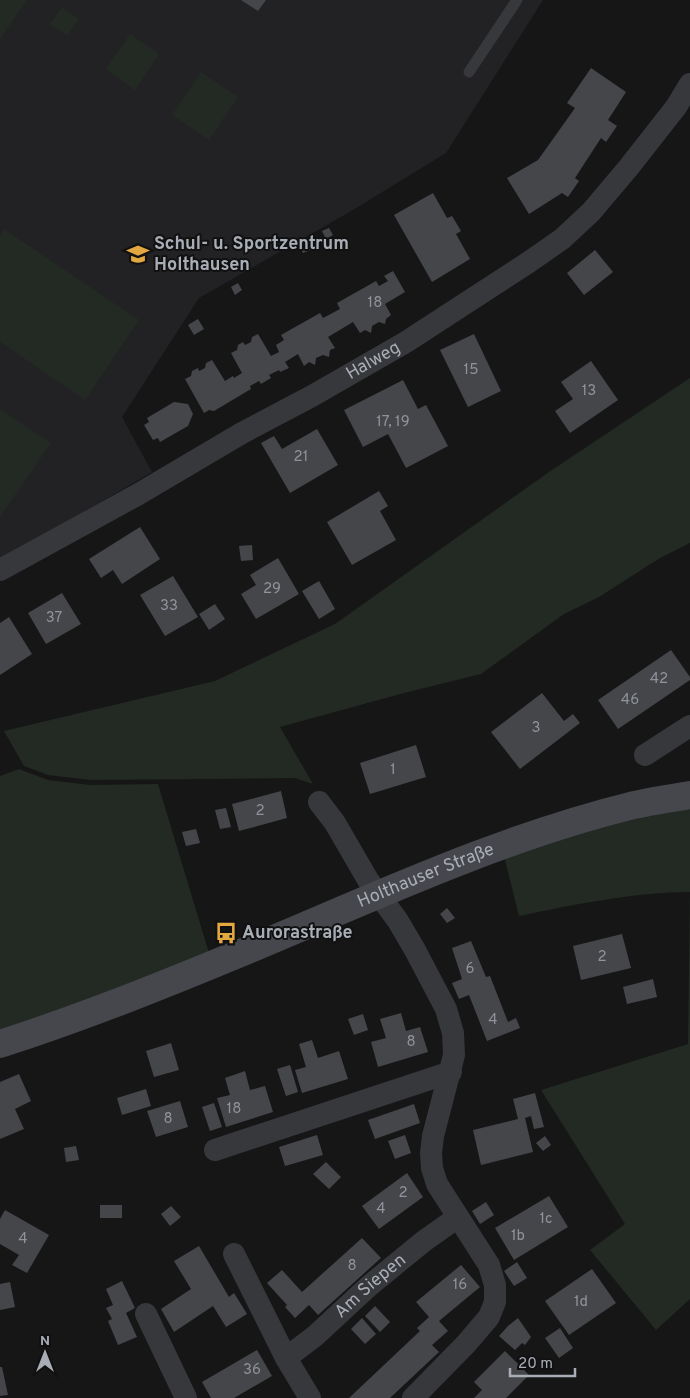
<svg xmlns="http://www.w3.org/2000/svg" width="690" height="1398" viewBox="0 0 690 1398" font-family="Overpass,sans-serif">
<rect width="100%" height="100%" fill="#161617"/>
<path fill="#222224" d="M0 0H543L446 153 353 210 199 298 122 417 152 472 0 561Z"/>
<path fill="#222a23" d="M0 0H27L0 39Z
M62 7 79 19 67 36 50 24Z
M130 34 159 54 135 90 106 69Z
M201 72 238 97 209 140 172 115Z
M4 229 139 320 85 400 0 342V236Z
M690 378V543L660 558 599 597 564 614 481 674 404 693 280 727 313 784 295 778 91 780 48 775 24 766 4 731 215 681 335 624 549 472Z
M0 409 51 443 0 517Z
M19 769 48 780 90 785 158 784 209 953 0 1035V776Z
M690 804V1299L656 1330 590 1250 625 1224 541 1090 688 1044 690 892C635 892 572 905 519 916L503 852Z"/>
<path fill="#45464a" d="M241 0H266L258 11Z
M591 68 626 92 608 120 617 126 606 142 601 138 575 178 579 181 568 197 562 193 529 214 507 178 538 160 575 108 567 103Z
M433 193 447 218 452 216 461 231 456 234 470 259 432 282 394 215Z
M329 228 333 235 326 239 322 231Z
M305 240 310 250 303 253 298 244Z
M595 250 613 272 584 295 567 273Z
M393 271 405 292 385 304 391 315 386 319 385 324 379 322 372 326 371 333 365 330 360 333 353 322 328 337 335 348 330 350 329 357 323 355 316 358 315 365 309 362 304 366 298 354 285 362 289 368 280 372 279 370 269 375 271 378 261 384 259 381 250 386 251 389 214 411 209 410 204 413 185 379 191 376 192 371 198 368 199 371 205 368 206 363 212 360 225 381 233 376 234 378 242 373 231 353 237 350 238 345 243 342 245 345 251 342 252 337 258 334 271 356 279 352 276 345 284 340 281 335 320 313 323 318 340 309 337 303 376 281 379 286 388 281 384 276Z
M238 283 242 290 235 295 231 287Z
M198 319 204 329 194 335 188 325Z
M474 334 501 391 468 407 440 350Z
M591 361 618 400 570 433 555 411 573 399 561 382Z
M403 380 418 409 426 405 448 446 406 468 388 434 363 447 344 410Z
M174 402 188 404 193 414 188 426 160 442 158 438 153 440 144 425 149 422 147 418Z
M317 429 338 465 290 493 261 443 274 436 282 449Z
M379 491 388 506 380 511 396 540 352 565 327 522Z
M140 527 160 559 122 584 113 570 101 578 89 559Z
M252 545 253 560 241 561 239 546Z
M278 558 299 594 256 619 241 594 256 585 250 575Z
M173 576 198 617 165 636 140 595Z
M319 581 335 609 319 619 302 591Z
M62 593 81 624 46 644 28 613Z
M215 604 225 619 209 630 199 614Z
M9 617 32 654 0 675V623Z
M671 650 690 677V680L618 729 598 700Z
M542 693 564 721 573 714 580 723 520 769 491 732Z
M416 745 426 777 370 794 360 763Z
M281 791 287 818 239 831 232 804Z
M226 808 231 827 220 829 215 810Z
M196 829 200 843 186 846 182 832Z
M447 908 455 918 447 923 440 914Z
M622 934 631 968 581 980 573 946Z
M471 941 486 977 490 976 508 1022 516 1018 520 1028 487 1041 469 995 459 999 452 983 462 979 452 948Z
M653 979 657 997 627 1004 623 987Z
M401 1013 406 1031 420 1027 428 1052 378 1067 371 1042 386 1038 380 1019Z
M363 1014 368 1030 354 1035 348 1019Z
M312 1040 318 1058 339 1051 348 1079 302 1093 295 1070 306 1067 299 1044Z
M171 1043 179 1070 154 1077 146 1051Z
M290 1065 298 1092 286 1096 277 1069Z
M245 1071 250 1090 265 1086 273 1112 226 1127 217 1098 230 1095 225 1078Z
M19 1074 31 1101 15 1109 24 1129 0 1139V1082Z
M146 1089 151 1106 122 1115 117 1098Z
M535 1093 544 1127 534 1129 531 1116 525 1118 533 1152 481 1165 473 1130 518 1119 513 1099Z
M180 1101 188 1127 156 1137 147 1111Z
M214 1103 222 1127 210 1131 202 1107Z
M414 1104 420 1123 375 1139 368 1120Z
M317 1135 323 1155 285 1166 279 1147Z
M405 1135 411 1153 395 1159 388 1141Z
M545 1136 551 1145 543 1151 536 1143Z
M76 1146 79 1160 66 1162 64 1148Z
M326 1162 341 1177 329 1189 313 1174Z
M407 1173 423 1197 379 1229 362 1206Z
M549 1196 568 1227 514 1260 495 1228Z
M486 1202 494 1215 480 1224 472 1211Z
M100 1205H122V1218H100Z
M171 1206 181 1217 170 1226 161 1214Z
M5 1210 49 1235 27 1273 12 1265 19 1255 0 1244V1219Z
M362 1238 381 1258 318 1315 309 1305 295 1318 285 1307 287 1305 267 1283 282 1270 302 1292Z
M199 1246 229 1297 234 1293 247 1314 226 1327 213 1306 174 1332 161 1309 191 1289 174 1261Z
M517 1262 527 1278 514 1286 504 1271Z
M461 1265 480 1287 439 1321 448 1331 432 1345 439 1352 390 1398H349L420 1331 417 1328 429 1317 416 1302Z
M592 1269 616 1303 569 1335 545 1301Z
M122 1281 135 1308 126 1313 137 1337 118 1345 108 1321 112 1319 106 1308 113 1305 106 1289Z
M10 1282 15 1307 0 1310V1284Z
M375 1306 390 1322 380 1332 365 1316Z
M362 1318 376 1334 365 1344 351 1329Z
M518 1318 531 1337 525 1345 522 1343 515 1350 499 1336 508 1326Z
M560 1328 573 1348 559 1358 545 1338Z
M257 1350 272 1376 234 1398H211L202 1382Z
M505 1351 529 1375 506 1398H474L482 1390 474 1382Z
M0 1367H2L8 1395 0 1396Z"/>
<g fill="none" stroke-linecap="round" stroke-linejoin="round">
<path stroke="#37383c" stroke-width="11" d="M469 72 517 0"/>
<g stroke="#37383c" stroke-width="22">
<path id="s1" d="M0 570 137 495 242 433 312 396 406 342 529 262 562 239 591 212 629 167 676 107 690 84"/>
<path d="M645 755 690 726"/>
<path d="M319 802 335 823 368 880 398 921 415 950 446 1009 453 1033 454 1055 433 1136 431 1153 432 1168 437 1184 489 1265 495 1285V1302L489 1317 466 1344 413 1398"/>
<path d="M215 1150 451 1072"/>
<path d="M234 1254 286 1358 310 1398"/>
<path d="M146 1314 186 1398"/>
<path id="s2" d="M286 1358 315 1336 369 1286 424 1241 458 1217"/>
</g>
<path stroke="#45474c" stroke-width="28" id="s3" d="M0 1044C87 1016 171 982 255 947 379 895 503 837 634 805 652 801 671 798 690 795"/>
</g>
<defs>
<g id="school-bare" transform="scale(1.725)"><path d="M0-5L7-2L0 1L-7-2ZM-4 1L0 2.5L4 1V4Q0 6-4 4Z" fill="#e4a841" stroke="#111112" stroke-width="2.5" paint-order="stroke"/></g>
<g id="bus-bare" transform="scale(1.725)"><path d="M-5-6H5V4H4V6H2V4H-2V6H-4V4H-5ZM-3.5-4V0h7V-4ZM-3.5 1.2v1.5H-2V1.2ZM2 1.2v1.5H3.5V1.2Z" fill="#e4a841" stroke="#111112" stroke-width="2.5" paint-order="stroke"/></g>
</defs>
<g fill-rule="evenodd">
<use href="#school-bare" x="138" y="254"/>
<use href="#bus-bare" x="226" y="933"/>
</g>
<g text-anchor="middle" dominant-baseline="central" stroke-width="4" stroke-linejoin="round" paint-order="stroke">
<g font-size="15" fill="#90939b">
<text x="375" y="303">18</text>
<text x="471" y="370">15</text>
<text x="589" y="391">13</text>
<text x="393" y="422">17, 19</text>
<text x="301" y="457">21</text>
<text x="272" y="589">29</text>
<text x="169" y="606">33</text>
<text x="54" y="618">37</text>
<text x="659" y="679">42</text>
<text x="630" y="700">46</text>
<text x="536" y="728">3</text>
<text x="393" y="770">1</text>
<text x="260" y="811">2</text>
<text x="602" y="957">2</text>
<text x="470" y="969">6</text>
<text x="493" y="1020">4</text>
<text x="411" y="1042">8</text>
<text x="234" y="1109">18</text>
<text x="168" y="1119">8</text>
<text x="403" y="1193">2</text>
<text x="381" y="1209">4</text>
<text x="546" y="1219">1c</text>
<text x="518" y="1236">1b</text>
<text x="23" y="1239">4</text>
<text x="352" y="1266">8</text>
<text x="460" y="1285">16</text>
<text x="581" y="1302">1d</text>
<text x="252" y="1370">36</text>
</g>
<g font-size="18" font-weight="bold" fill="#a9adb6" stroke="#111112" text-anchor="start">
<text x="154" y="244">Schul- u. Sportzentrum<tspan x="154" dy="21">Holthausen</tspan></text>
<text x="242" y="933">Aurorastraße</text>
</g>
<g font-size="18" fill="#a9adb6" stroke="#111112">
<text stroke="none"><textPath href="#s1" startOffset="428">Halweg</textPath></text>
<text stroke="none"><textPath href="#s3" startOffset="458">Holthauser Straße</textPath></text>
<text stroke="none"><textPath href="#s2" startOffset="111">Am Siepen</textPath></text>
</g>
</g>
<g transform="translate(45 1353)" stroke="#111112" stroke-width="4" paint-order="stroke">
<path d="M0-4L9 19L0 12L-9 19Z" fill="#a9adb6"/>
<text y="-8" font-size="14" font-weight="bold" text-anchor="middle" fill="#a9adb6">N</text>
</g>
<path d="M510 1368v8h65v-8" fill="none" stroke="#a9adb6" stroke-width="2.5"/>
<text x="518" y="1368" font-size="15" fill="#a9adb6" stroke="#111112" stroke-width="4" paint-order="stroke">20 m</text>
</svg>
